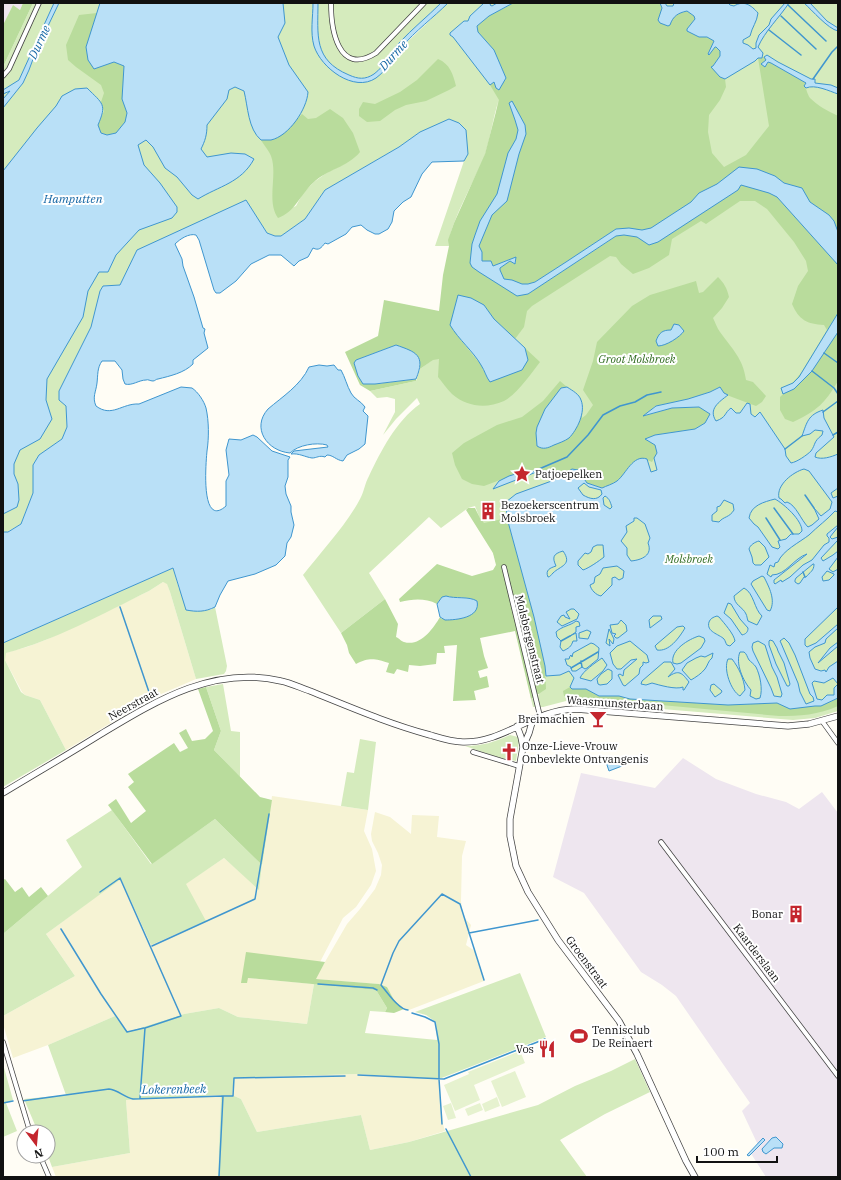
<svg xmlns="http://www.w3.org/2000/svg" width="841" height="1180" viewBox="0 0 841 1180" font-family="'IBM Plex Serif',serif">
<rect width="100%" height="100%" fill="#fffdf5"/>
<path fill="#eee6ef" d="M3 3H23L20 10 13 5 3 25Z
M683 758 716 779 756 794 786 802 799 809 822 792 838 813V1177H766L750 1152 758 1145 742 1111 750 1103 676 996 662 985 641 972 584 893 553 877 581 773 655 788Z"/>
<path fill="#f6f3d4" d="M163 582 167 583 170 592 196 679 152 698 66 750 40 700 25 695 22 692 5 660V653L27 647 48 639 149 591Z
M272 796 368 810 364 831 372 849 376 871 371 885 356 907 343 918 320 962 246 953 248 978 314 984 307 1024 238 1017 219 1008 184 1014 126 1032 115 1016 48 1045 13 1058 3 1024V1016L75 976 46 934 121 878 151 945 185 884 224 858 259 889Z
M375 812 390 817 411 834 412 815 439 816 437 837 466 841 462 856 461 901 463 916 471 925 466 945 475 951 484 981 409 1010 404 1009 394 1000 387 987 379 984 315 979 347 924 360 909 375 889 381 875 382 865 378 853 372 841 371 834Z
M356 1074 439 1079 443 1124 445 1131 409 1142 370 1150 361 1115 257 1132 241 1099 232 1095 233 1078Z
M221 1095 218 1177H56L52 1167 130 1153 126 1100Z"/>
<path fill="#d5ebbd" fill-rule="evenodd" d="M33 3H54L19 80 3 99V67Z
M59 3H313V36L314 46 339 75 367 82 388 65 402 47 448 3H838V711L815 718 793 720 566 701 543 707H533L531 699 539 695 528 644 475 506 468 508 441 528 429 517 369 573 385 599 341 633 303 575C321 552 347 524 360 499 364 492 365 483 369 476 381 451 396 421 420 404L417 398 396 419 383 435 395 412V399L387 397 377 398 370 391 416 381 420 369 431 361 480 205 498 102C493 119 490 138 485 155 477 176 447 228 449 246H435L464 161 468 153 420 132 399 147 325 190 305 219 281 236H275L267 233 246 201 138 250 120 285 103 286 100 291 91 327 59 391 66 406 67 427 62 439 39 455 33 465V493L21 524 7 532H3V108L23 83 29 70 36 51ZM344 164 325 174 314 182 303 193 296 206 286 210 326 168Z
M318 3H441C428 16 412 29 399 43 391 53 385 66 374 74 365 80 358 79 349 75 313 60 317 35 318 3Z
M173 568 179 589 210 610 215 607 227 666 226 671 224 674 196 679 170 592 167 584 163 582 149 591C102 614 56 640 6 653L5 660 21 692 25 695 40 700 66 750 3 787V643Z
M223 684 231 731 240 732V777L214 750 221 731 206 687Z
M510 735 518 737 519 741 516 761 500 758 465 746C483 746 494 742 510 735Z
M360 739 376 742 368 810 341 806 347 772 354 773Z
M112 810 151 864 215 819 262 865 259 890 224 858 186 884 206 921 151 945 121 879 46 934 75 976 3 1016V934L82 867 66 840Z
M520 973 546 1037 439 1079 356 1074 234 1078 232 1095 241 1099 257 1132 361 1115 370 1150 409 1142 538 1105 575 1086 611 1071 635 1059 650 1092 605 1114 560 1140 587 1177H218L221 1095 126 1100 130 1153 52 1167 48 1156V1132H38L24 1099 66 1095 48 1045 115 1016 127 1032 184 1014 219 1008 238 1017 307 1024 314 984 376 990 387 1008 385 1012 370 1011 365 1033 437 1040 436 1022 426 1015 415 1012Z
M3 1064 13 1100 6 1103 17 1131 3 1137Z"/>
<path fill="#b9dc9c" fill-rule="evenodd" d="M23 3H33L3 67V25L13 5 20 10Z
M513 3H660L670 25C673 15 677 14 687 11L694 16 695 19 687 29C697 37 706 35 714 41L708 54 715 47 720 51V56L713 66H711L720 77 725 79 726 87 720 100 709 115 708 132 712 153 724 167 746 155 769 126 758 58 764 57 766 59 765 66 768 62 771 63 806 83 804 86C807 89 807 94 810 98 818 106 828 111 838 116V381C825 403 817 411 793 422L785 419 780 410V397L783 394 781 388 787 389 801 373 827 330 824 325C807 324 799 320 792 304L798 286 808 271 806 261 794 242 767 209 755 201H740L706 224 701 221 672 239 669 255 649 268 633 274 621 264 616 257 610 256 532 306 527 311 524 327 515 339 494 319 484 305 456 334 481 365 487 378 528 360 525 348 540 362C531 374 517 394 504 401 486 409 467 407 452 394 447 389 442 382 438 377L439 359 433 360 420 369 419 358 396 345 356 360 376 384 416 379V381L370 391 360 385 345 352 378 336 384 300 439 311 443 275 449 246 448 240 454 223 485 154 499 100 490 85 494 81 495 83 505 81 506 78 494 50 478 32 477 26 489 16ZM616 229V236L609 241 528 294 517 296 471 253 481 252 482 261H488L493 266 516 257V263L510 261 500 268C499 271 502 276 504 279 513 279 518 285 527 284 536 283 544 276 552 271 573 258 594 243 616 229Z
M97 13 90 37 94 69 114 62 124 66 122 99 127 113 125 122 116 133 107 135 101 133 98 125 104 111 101 102 104 93 101 85 76 67 68 60 66 45 79 15Z
M438 59C450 64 453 74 456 86L449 90 426 101 406 105 395 110 380 121 367 122 359 116V109L363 102 375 104 400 92 417 80Z
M330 109 343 118 353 133 360 152C348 167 326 170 313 183 300 195 295 212 278 218 266 201 278 175 271 156 269 151 264 145 261 140 281 139 289 128 302 114L308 119 316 118Z
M718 277C724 283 727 288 729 297L722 308 713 318C715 322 717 328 720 332 732 349 743 358 746 380L753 382 766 396 762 402 756 406 724 394 719 387 710 392 688 399 655 406 644 416 672 408 699 407 710 414 705 423 695 429 655 435 646 439 655 445 657 453 652 462C631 452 630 471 617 481 613 484 606 486 602 488L587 483 578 470 572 469 557 479 545 476 539 469 532 472H521L484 486 472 484 462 479 455 465 452 453 464 443 497 425 522 417 543 401 560 381 567 387 561 388 536 433 537 446 579 422 582 413V418L586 415 593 405 583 390 593 361 597 342 632 306 650 295 696 281 699 293 703 292Z
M468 508H475L480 518 484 523 507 518 534 617 545 666 546 689 531 699 515 631 480 638 484 656 488 668 478 671 480 678 487 676 489 687 474 691 476 700 453 701 457 645 444 646 445 653H437L436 664 420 666 409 665 408 672 397 669 394 674 386 672 389 663C375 659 370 657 356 664L349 653 347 645 341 633 385 599 398 624 396 637C399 638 402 642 404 642 420 647 433 629 440 617L442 619 477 601 469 598 442 597 437 604C425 598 413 599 400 602L399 599 437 564 472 576 493 570 496 565 493 553 466 510Z
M206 687 221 731 214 750 260 797 272 800 262 865 215 819 152 864 108 805 116 799 131 823 146 811 128 787 134 782 128 774 174 743 180 752 188 748 179 733 186 729 192 741 205 739 213 731 198 689Z
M570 687 572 689H586L599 696H619L630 699 728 705 777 703 783 705 821 706 838 698V706C819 715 799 716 779 716L564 696 563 691Z
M5 879 15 892 22 887 29 897 41 887 48 896 3 934V880Z
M246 952 325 962 316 979 379 984 387 987 394 1000 404 1009 394 1013 385 1012 387 1008 376 990 248 978 247 983H241Z"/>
<path fill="#e6f2cf" d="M520 1051 525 1063 474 1085 480 1100 455 1111 444 1085 469 1074 468 1072Z
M515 1071 526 1097 502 1107 491 1081Z
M497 1097 500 1106 485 1112 482 1104Z
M451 1103 456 1118 448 1120 443 1106Z
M480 1103 483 1110 468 1116 465 1109Z"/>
<path fill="#b9e0f7" stroke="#3f96cf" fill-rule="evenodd" d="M54 3H59L36 51 29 70 23 83 3 108V99L10 91 3 94V90L19 80Z
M100 3H283L285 23 278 37 289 65 308 92C307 109 289 136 271 140 268 140 264 140 261 140 248 129 248 107 244 91L235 87 229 90 227 99 207 125C207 135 205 141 201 149L207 157 231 153 245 154 254 159C241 183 219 186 198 199L192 195 177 177 165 168 153 147 146 140 138 145 144 165 160 183 177 207V212L172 218 139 230 116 255 108 272H99L88 291 83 317 47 379 46 400 52 419 40 439 20 450 14 464V474L18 484 19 500 17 507 3 514V171L37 128 56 106 62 96 75 89 87 88C103 104 107 104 98 125L101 133 107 135 116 133 125 122 127 113 122 99 124 66 114 62 94 69 88 60 86 47Z
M313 3H318C318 35 313 60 349 75 358 79 365 80 374 74 385 66 391 52 399 43 412 29 428 16 441 3H448C433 18 415 31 402 47 394 57 387 70 376 78 354 93 321 68 314 46 310 32 313 17 313 3Z
M484 3H491L490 5 492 6 497 3H513L489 16 477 26 478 32 494 50 506 78 499 90 496 88 494 82 490 85 453 37 450 35V33L464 21H468L470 16Z
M660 3H665L667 6H673L674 3H728L730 5 734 6C744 0 751 5 758 13 757 22 752 27 750 36L743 40V43L748 45 753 49 756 48V43L759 35 769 25 771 19 785 3H789C779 18 765 31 758 47L763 53 762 58H758L755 61 725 79 720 77 711 67 713 66 720 56V51L716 47H715L709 55 708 54 714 41 707 37H699L687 31V29L695 19 694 16 687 11C678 13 673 16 670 25L668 26 660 23 658 20 662 8Z
M804 3H810L827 21 838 28V31C828 29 812 10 804 3Z
M767 55 778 62 811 79H815V83L831 85 838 88V94C829 91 815 84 806 88L804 86 806 83 771 63 768 62 765 67 761 64 766 60 764 57Z
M512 101 525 125 526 134 519 154 507 201 492 215 479 246 482 252V261H491L493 266 516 257 515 264 510 261 500 268V270L504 279 512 280 522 284H528L535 282 566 262 616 229 629 228 642 230 651 228 691 202 699 193 717 184 739 167 757 169 775 176 784 183 802 188 810 202 829 215 834 221 838 232V265L777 197 769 193 741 185 738 190 658 242 649 245 637 237 624 235 616 236 528 294 517 296 479 272 472 267 470 263 472 244 475 235 480 221 497 194 508 153 516 139 518 130 515 120 509 103Z
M449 119 459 123 466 130 468 154 464 161 432 162 422 174 411 197 403 202 394 211 392 222 388 229 379 234H375L367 230 361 225 352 227 346 234 328 244 325 243C321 248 319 251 313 248L308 257 299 261 294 266 281 255H269L251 264 236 281 220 293H216L214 290 199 240 196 235C189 233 180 239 175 244L182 259 183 266 194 297 203 328 205 329 204 333 208 348 193 360V364C184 373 170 376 158 379 156 379 155 381 153 381 150 381 148 379 146 380 139 380 132 386 125 384L123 379 122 370 115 361H102C97 368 98 375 97 383 96 392 92 397 96 406 112 418 122 403 139 404L181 387 192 388C198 392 204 401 206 408 209 421 209 438 207 451 206 462 200 529 226 506V481L229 475 226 450 229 439 241 440 253 435 257 437 272 451 290 457 288 460V477L285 486 286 494 291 506V512L294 525 291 537 287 543 285 556 276 565 255 574 228 581 220 595 215 607C205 612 197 612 186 610L173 568 3 643V532H8L21 524 33 493V465L39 455 62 439 67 427 66 406 59 400V391L91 327 100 291 103 286 120 285 137 250 246 200 267 233 275 236H281L305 219 325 190 399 147 420 132Z
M458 295 471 298 484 305 494 319 525 348 528 360 522 370 490 382C486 377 485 371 481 365 473 351 459 340 450 325Z
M838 313V332L812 371 794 389 783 394 781 388 793 383 799 377Z
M674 324 679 325 684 331C680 337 666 346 658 346L656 341C659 333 662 330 671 330Z
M396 345C416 352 426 355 416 379L375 384H363L358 376 354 363 356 360Z
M319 365 327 366 334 365 338 370H341C345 377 347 386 351 393 354 399 361 401 365 407L363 411 368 416 365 444 359 449 347 455 343 461C336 460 333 455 327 455L325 457C319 455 317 458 312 458 305 457 299 453 291 454L294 451 328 447 327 445C316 442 298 445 290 453 267 451 251 428 268 409 282 397 301 385 309 367Z
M567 387C573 391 579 394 581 400 586 412 577 430 569 438 565 441 559 443 554 445 548 448 543 450 537 446L536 433 537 427 545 409 561 388Z
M720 387 724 393 728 395C719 402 708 409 716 421 727 417 724 413 731 408L736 413H740L747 403 750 404 751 414 755 417 760 412 785 449 786 456 791 463C797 462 807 455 811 451 816 444 813 442 822 435L823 431 815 430 810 434 802 436C807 422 808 415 823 410L824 418 834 437 816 453 815 457C822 460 831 457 838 454V488L831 493 833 498 838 496V512L835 511C828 519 817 527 809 535 800 542 782 551 778 562L775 563 774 567 770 565 767 574 771 577 772 575C786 575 794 558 807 554L774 580V583L775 584 781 580 782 582 790 577 803 565 812 560 824 545 829 542V538L827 536V534L838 525V527L830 537 832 539 838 537V540L821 558 823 561 833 555 838 551V557L829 569 833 572 838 569V607L805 639V645L807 647 816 643 838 624V628L826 639 825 643 815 647 809 652 810 658 815 669 821 671 825 670 826 672 829 667 838 661V698L821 706H815L790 709 777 703 728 705 630 699 619 696H599L586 689H572L570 687 574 678 569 671 560 675 546 676 545 666 534 617 507 518 506 502 516 494 557 479 572 469 578 470 587 483 602 488C606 486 613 484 617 481 626 474 633 454 647 459L651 472 657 470 654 458 657 453 655 445 645 439 655 435 695 429 705 423 710 414 699 407 672 408 643 416 656 406 688 399 710 392ZM804 469 809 471 832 502 830 509 821 516 814 508 819 519 812 525 808 527C801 520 796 505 787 502L785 503 781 499 779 498C776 485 793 472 804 469ZM584 483 589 487 601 490 602 494C597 501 590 499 583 495L578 488ZM605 496C610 499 610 502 612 507L610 509 604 505 603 498ZM775 499C784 504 802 520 802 531L799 534H791L786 539 778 541 780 547 778 549 772 547 758 527 754 524 749 518C751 505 764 502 775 499ZM724 500 733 504 734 510C729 518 724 516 719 522L712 521V515L717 511V507L720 506ZM634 518H637L645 524 650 538 648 543C653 555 642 560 631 561L627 555V548L621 541 627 532 626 526 634 521ZM759 541 765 547 769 557 761 565H755L753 563 752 557 749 549C750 545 755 542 759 541ZM597 545H603L604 557C599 561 589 568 583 570L578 565V561L585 553 588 554 591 552 593 547ZM563 551C573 565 560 566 553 573 551 575 550 577 548 577 545 570 550 568 556 566 552 557 553 554 563 551ZM813 564H814C814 571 810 572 806 577H804L800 583 798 584 795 582V580L796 578ZM617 566 624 571 623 578 619 580 615 577 612 578V585L601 596C596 595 591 590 590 585L594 583 595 577 600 574 603 568ZM827 571 834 574V575L829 580 823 581 822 577ZM762 576 764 577C769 587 776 600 770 611L767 610 751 584 753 581ZM744 588C754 593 754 609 762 616L757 625 748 621C747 618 747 616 746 614 743 607 734 605 734 596ZM728 603 731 604 740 619 748 628C748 632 746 634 742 635L731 619 724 613ZM571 609H574L579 614 577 619 562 626 557 622 561 616 564 615 565 617 570 619 566 612ZM653 616H661L662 619 650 628 649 620ZM717 616 719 617C724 623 734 634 735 641L730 646 727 645C726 644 725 640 724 639 719 634 706 632 709 622 710 619 713 617 717 616ZM621 620 626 625 627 631 618 638H616L614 636 616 634 612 633 610 625 618 624ZM576 621 579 622 580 626 576 627V632L570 636 576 633 577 641H573C571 647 569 648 563 651L560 647 561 641 557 637 556 632C562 626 570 626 576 621ZM683 626 685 628C679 638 669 652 657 650L655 646 657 644 677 627ZM609 629 614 639 613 644 609 639 610 646 606 643ZM587 630 591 632 588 639 579 638V633ZM699 636 704 638 705 641 701 648 681 663 677 664 673 663C670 650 689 639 699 636ZM784 638 789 643 795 655 810 694 813 697 814 701 806 704 800 692 798 683 781 643 780 641ZM770 640 773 641 777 648 778 651 784 663 790 684 789 686H787L776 664 769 645V641ZM630 641 647 655 649 662 646 663 643 662V665L640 668 639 674 625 686 623 685 618 675 620 674 623 676 624 670 637 659 631 660 621 669H617L613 664 610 653 617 646ZM758 641 765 645 772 667 777 677 782 694 781 697 774 696 771 688 753 651 752 647 753 643ZM591 643 594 644 599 648 598 659 587 668 585 669 582 667 576 671H572L571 667 567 665 565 659H569L570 656 571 655 572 657 573 653ZM740 652H744C747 654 747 657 749 660 751 662 754 664 756 667 760 675 763 689 760 698L756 699 750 696 751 690C743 681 735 663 740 652ZM713 653 712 658C708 661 708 665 705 669 701 674 696 677 691 680L682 670 687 663 696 658 701 656 705 657ZM602 658 607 665 603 671 591 681 580 678C583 671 595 663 602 658ZM728 659H732C739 668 744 679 745 690L740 696C731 691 723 669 728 659ZM664 662H671L675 669 668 677C679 669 682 673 689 682L684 690H683V687C676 690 659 685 652 683L646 685 641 684 642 681ZM608 669 612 671V679L607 684 600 685 598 684 597 679 601 674ZM833 678 838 684 834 688V695H827L822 700 817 699 812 683 814 681 824 683ZM714 684 722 691 721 693 715 697 710 690 711 685Z
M539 469V471L493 489 499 481 509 476 522 472H532Z
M446 596C455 599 469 596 477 601 481 618 456 620 445 620L440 617 437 604 442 597Z
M838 642V646C831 652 825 657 818 663L830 648Z
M620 757 622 766 609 771 606 762Z
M776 1137 783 1144 782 1148H774L766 1154 763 1152 762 1149 772 1138Z
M763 1138 765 1140 749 1156 747 1155Z"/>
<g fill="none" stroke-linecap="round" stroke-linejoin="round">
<path stroke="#3f96cf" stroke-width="1.5" d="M788 5 826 41
M781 16 816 49
M769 30 801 55
M813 79 832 52 838 46
M824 353 838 363
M812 371 834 388 838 394
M823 412 838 401
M833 435 838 432
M785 449 802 436
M539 469 567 457 588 435 603 415 620 406 635 402 647 395 661 392
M805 495 814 508
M774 508 793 534
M766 518 780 540
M803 572 805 577
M120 607 150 695
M561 641 570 636
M581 661 582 667
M571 668 598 652
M100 892 120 878 181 1016 145 1028 140 1098
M61 929 101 994 127 1032 144 1028
M469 933 538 920
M152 946 255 899 269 814
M318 984 373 988 377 990
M408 1010C399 1010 387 992 381 985L393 953 399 941 442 894 460 904 484 980
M412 1013 425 1017 435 1022 439 1044V1079L442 1124
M358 1075 444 1079 545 1039
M223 1096H233L234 1078 345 1076
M22 1101 109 1089C118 1090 124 1097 133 1099L223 1096 219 1177
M3 1103 13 1101
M446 1129 471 1177"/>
<g stroke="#444" stroke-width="5.5">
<path id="minor" d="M331 3C331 29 338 77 376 53L424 3
M3 76 9 69 39 3
M504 567 540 716
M822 721 838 743
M473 752 519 766
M661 842 838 1076
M3 1042 30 1132
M40 1156 49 1177"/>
</g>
<g stroke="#444" stroke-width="7">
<path id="tertiary" d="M533 719 529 733 523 747 510 819V836L516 866 528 892 558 940 619 1021 637 1054 686 1161 695 1177
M517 726 521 737 523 747
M3 793C36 773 69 754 101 734 156 701 214 665 281 681 291 683 301 688 310 691 350 707 389 724 430 735 440 738 452 742 463 742 504 743 532 710 575 709L788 726 809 724 838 716"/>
</g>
<use href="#minor" stroke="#fff" stroke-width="4"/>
<use href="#tertiary" stroke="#fff" stroke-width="5.5"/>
</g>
<defs>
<g id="sight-bare" transform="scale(1.38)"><path d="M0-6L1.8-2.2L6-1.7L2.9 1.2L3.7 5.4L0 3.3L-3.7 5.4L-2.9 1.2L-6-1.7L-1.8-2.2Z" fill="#c4262e" stroke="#fff" stroke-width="2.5" paint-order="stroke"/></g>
<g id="building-bare" transform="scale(1.38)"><path d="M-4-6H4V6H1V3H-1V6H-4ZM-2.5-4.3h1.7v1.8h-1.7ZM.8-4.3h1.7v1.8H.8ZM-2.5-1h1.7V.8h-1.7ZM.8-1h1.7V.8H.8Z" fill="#c4262e" stroke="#fff" stroke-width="2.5" paint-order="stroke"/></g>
<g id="bar-bare" transform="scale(1.38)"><path d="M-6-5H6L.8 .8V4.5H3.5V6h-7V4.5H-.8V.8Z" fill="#c4262e" stroke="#fff" stroke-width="2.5" paint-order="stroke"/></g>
<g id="church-bare" transform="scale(1.38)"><path d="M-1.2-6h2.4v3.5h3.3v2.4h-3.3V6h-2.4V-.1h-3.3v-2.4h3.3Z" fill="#c4262e" stroke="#fff" stroke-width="2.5" paint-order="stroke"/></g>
<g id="stadium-bare" transform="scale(1.38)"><path d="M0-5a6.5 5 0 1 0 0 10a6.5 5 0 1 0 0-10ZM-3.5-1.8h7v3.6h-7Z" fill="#c4262e" stroke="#fff" stroke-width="2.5" paint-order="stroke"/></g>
<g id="restaurant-bare" transform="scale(1.38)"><path d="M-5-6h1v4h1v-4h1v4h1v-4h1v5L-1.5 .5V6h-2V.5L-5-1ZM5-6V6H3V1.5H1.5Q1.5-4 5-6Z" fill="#c4262e" stroke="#fff" stroke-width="2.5" paint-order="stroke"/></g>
</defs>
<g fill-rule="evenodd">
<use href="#sight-bare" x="522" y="474"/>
<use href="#building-bare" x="488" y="511"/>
<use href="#bar-bare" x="598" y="719"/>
<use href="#church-bare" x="509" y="752"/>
<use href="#building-bare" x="796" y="914"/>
<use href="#stadium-bare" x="579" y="1036"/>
<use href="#restaurant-bare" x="547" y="1049"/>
</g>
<g text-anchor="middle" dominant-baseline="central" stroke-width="4" stroke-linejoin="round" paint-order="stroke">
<g font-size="11" font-style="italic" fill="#2f6b1f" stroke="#fff">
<text x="637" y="359">Groot Molsbroek</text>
<text x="689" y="559">Molsbroek</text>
</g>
<g font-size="11" fill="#111" stroke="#fff" text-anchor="start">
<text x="535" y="474">Patjoepelken</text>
<text x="501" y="505">Bezoekerscentrum<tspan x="501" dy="13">Molsbroek</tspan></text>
<text x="585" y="719" text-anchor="end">Breimachien</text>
<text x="522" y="746">Onze-Lieve-Vrouw<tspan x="522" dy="13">Onbevlekte Ontvangenis</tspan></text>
<text x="783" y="914" text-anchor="end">Bonar</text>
<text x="592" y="1030">Tennisclub<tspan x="592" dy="13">De Reinaert</tspan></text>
<text x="534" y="1049" text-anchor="end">Vos</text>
</g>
<g font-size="11" fill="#111" stroke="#fff">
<text transform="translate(530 639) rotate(76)">Molsbergenstraat</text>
<text transform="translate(615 703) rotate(4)">Waasmunsterbaan</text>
<text transform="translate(133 704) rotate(-29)">Neerstraat</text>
<text transform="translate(757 953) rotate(53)">Kaarderslaan</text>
<text transform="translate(587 962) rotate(53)">Groenstraat</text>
</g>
<g font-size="12" font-style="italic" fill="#1768a6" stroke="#fff">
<text transform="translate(39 42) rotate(-65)">Durme</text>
<text transform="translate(393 55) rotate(-48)">Durme</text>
<text x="73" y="198">Hamputten</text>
<text transform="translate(174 1089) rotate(-1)">Lokerenbeek</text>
</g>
</g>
<rect width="841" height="1180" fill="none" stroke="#111111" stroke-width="8"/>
<g transform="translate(36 1144) rotate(164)"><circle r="19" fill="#ffffff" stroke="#a0a0a0"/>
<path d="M0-3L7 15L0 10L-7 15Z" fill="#c4262e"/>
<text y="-6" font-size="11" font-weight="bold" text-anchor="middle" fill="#111111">N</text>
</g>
<path d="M697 1156v6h80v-6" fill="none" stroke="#111111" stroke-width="2"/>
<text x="703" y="1156" font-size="12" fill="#111111" stroke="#ffffff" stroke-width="3" paint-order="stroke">100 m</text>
</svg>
